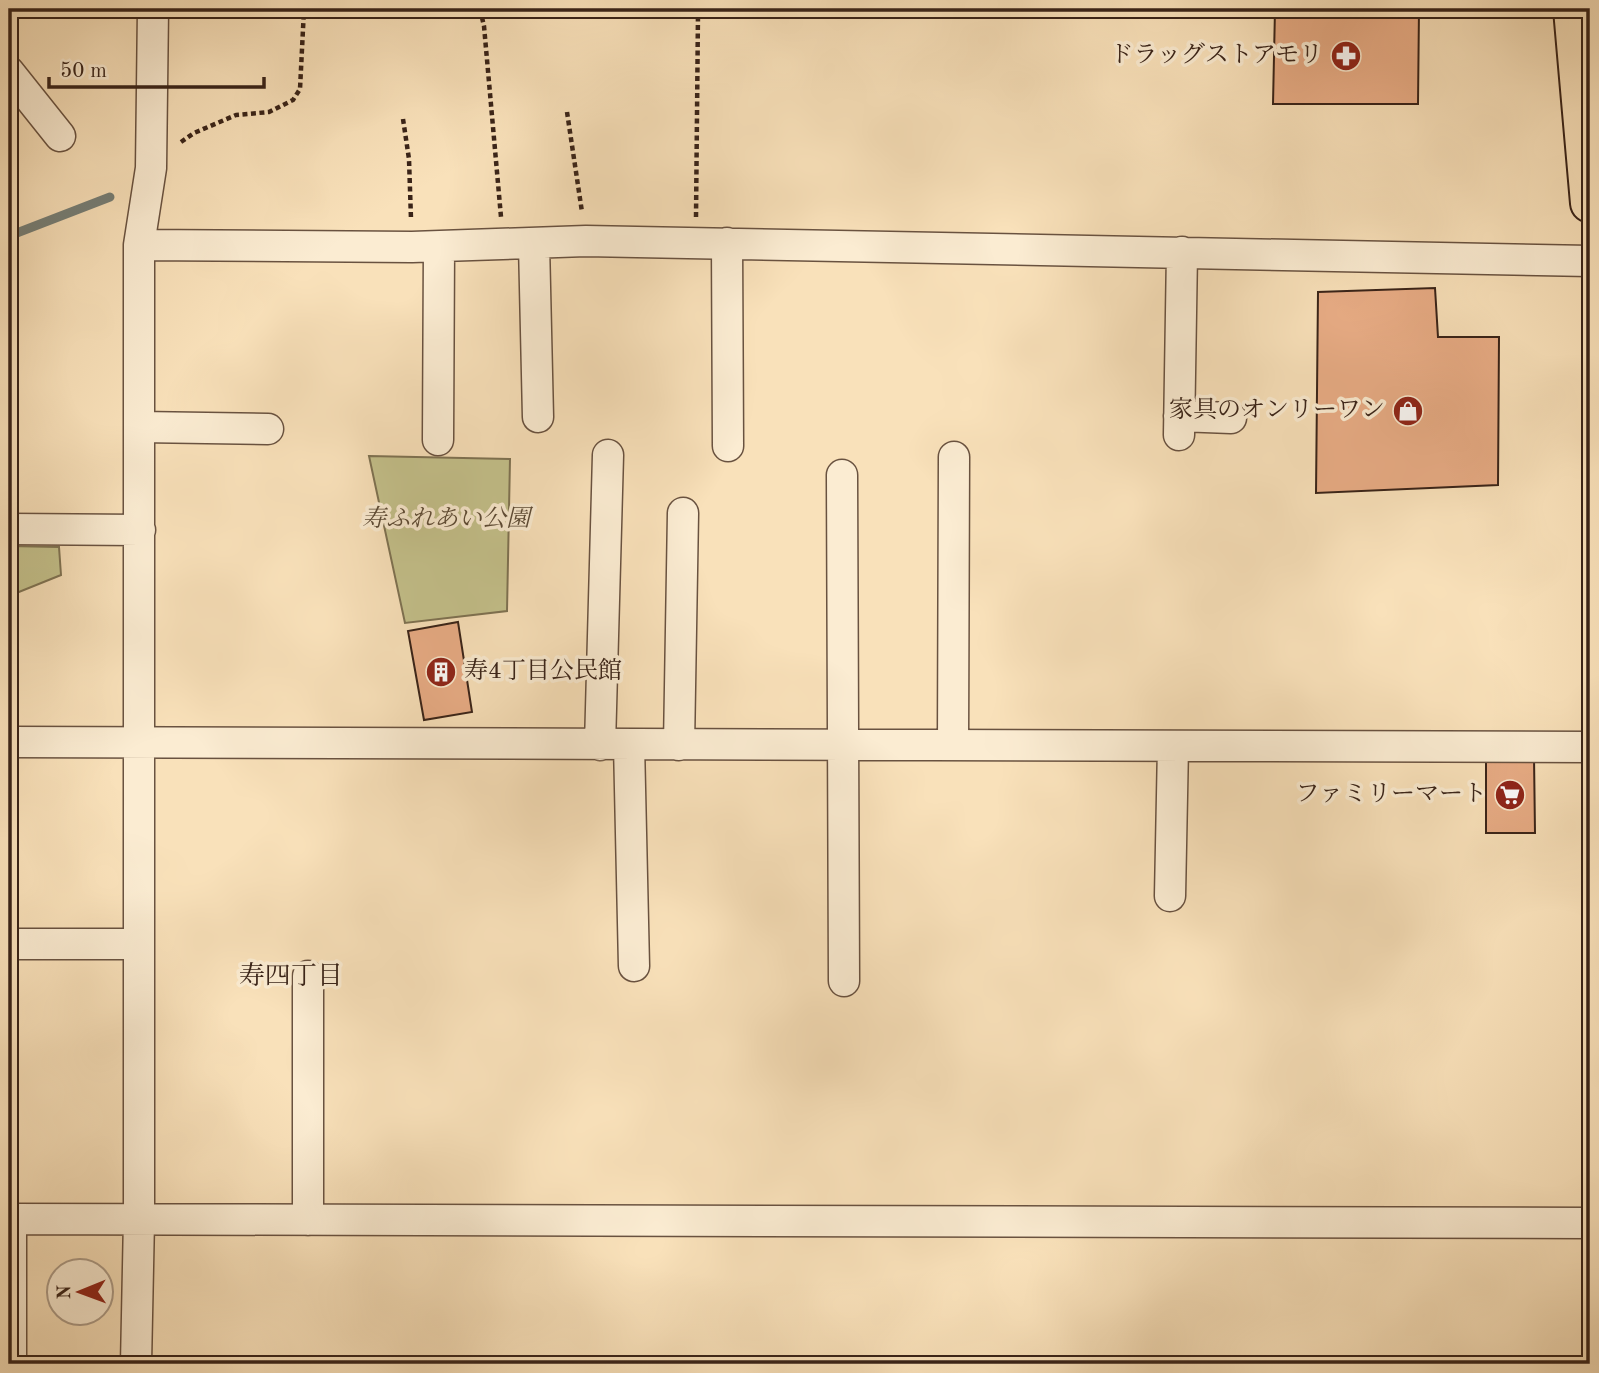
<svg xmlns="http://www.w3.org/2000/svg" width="1599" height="1373" viewBox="0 0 1599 1373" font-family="'Old Standard TT','Noto Serif JP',serif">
<rect width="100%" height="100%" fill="#f9e1ba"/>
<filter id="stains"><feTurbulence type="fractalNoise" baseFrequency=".00286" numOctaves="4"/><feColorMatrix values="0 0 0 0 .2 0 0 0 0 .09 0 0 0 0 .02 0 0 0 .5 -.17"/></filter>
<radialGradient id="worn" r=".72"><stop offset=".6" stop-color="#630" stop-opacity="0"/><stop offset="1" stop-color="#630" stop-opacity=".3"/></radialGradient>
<path fill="#c4c18b" stroke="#7e7252" stroke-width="2" d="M369 456 510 459 507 611 405 623Z
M9 546 59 547 61 575 9 596Z"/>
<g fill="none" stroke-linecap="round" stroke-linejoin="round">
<path stroke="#767f77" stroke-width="9" d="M9 236 110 197"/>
</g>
<path fill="#e8ac85" stroke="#392318" stroke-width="2" d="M1275 9H1419L1418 104H1273Z
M1435 288 1438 337H1499L1498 485 1316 493 1318 292Z
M458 622 472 712 424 720 408 631Z
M1534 756 1535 833H1486V757Z"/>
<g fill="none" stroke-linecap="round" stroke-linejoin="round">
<g stroke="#695240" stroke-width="33">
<path id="street" d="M9 72 60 136
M727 243 728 446
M534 244 538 417
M139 245 412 247 586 241 1590 261
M1179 416 1231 418
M140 427 268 429
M1179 435 1182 252
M438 440 439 247
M842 475 844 981
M9 529 140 530
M9 742 1590 747
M629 744 634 966
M600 745 608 455
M679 745 683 513
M953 745 954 457
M1170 896 1173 746
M9 944H139
M9 1219 1590 1223
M11 1219V1364
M308 1220V976
M136 1364 139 1219V245L151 168 153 9"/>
</g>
<g stroke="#392318" stroke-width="42">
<path id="primary" d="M1573 9 1590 203"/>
</g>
<path stroke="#392318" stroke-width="4.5" stroke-dasharray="5 3.5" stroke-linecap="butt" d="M480 9 484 26 501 217
M567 112 582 212
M403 119 409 159 411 219
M181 142 194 133 236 115 269 112 293 100 300 89 304 9
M696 217 698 12"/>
<use href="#street" stroke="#fbecd2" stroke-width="30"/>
<use href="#primary" stroke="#f9e1ba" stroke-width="38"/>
</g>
<defs>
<g id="pharmacy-disc" transform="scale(1.575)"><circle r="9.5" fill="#8f2418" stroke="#fbecd2"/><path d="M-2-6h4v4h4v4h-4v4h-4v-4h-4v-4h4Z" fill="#fff"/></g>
<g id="shop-disc" transform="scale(1.575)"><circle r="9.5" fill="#8f2418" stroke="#fbecd2"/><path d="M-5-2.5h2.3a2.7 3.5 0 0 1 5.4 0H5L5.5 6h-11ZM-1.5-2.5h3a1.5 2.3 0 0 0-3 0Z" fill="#fff"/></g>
<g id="building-disc" transform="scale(1.575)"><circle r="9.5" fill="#8f2418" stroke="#fbecd2"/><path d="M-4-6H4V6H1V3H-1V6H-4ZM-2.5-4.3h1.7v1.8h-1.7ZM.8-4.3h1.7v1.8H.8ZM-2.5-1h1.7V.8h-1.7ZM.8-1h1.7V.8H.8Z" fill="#fff"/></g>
<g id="supermarket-disc" transform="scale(1.575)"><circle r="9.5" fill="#8f2418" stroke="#fbecd2"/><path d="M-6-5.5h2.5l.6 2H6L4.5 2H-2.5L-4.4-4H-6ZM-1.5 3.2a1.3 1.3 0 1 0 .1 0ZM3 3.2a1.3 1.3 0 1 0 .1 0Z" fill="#fff"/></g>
</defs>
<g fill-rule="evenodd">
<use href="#pharmacy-disc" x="1346" y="56"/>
<use href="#shop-disc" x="1408" y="411"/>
<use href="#building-disc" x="441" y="672"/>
<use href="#supermarket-disc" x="1510" y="795"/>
</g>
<g text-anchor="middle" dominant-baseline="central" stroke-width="7" stroke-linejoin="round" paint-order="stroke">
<g font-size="24" fill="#392318" stroke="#fbecd2" text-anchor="end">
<text x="1323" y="56">ドラッグストアモリ</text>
<text x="1385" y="411">家具のオンリーワン</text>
<text x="464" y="672" text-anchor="start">寿4丁目公民館</text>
<text x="1487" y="795">ファミリーマート</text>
</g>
<g font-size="24" font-style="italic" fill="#5c4a35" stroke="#fbecd2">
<text x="446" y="520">寿ふれあい公園</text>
</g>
<g font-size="26" fill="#392318" stroke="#fbecd2">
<text x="291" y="977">寿四丁目</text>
</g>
</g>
<rect width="1599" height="1373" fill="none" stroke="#f9e1ba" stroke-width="35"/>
<rect x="10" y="10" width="1578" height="1352" fill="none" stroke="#392318" stroke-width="3.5"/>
<rect x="18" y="18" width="1564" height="1338" fill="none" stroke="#392318" stroke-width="2"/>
<g transform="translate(80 1292) rotate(269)"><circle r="33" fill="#fbecd2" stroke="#ad9c88" stroke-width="2"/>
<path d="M0-5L12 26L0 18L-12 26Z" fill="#8f2418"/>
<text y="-10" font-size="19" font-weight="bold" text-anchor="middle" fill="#392318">N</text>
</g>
<path d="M49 77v10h215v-10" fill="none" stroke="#392318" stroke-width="3.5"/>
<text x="60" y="77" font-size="21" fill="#392318" stroke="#fbecd2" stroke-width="5" paint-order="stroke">50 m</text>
<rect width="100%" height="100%" filter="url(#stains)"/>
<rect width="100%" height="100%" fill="url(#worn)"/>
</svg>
